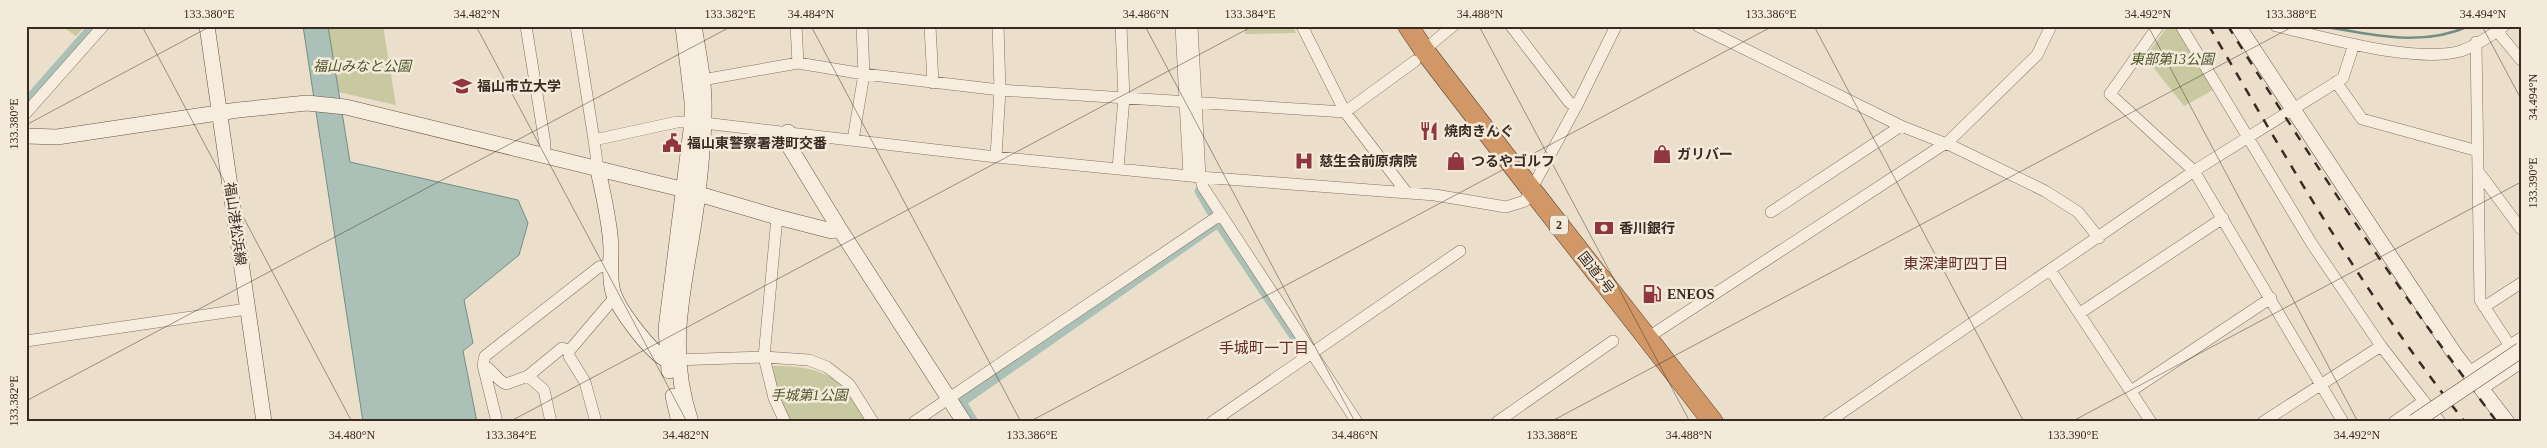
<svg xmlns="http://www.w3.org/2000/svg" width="2547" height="448" viewBox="0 0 2547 448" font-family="'Times New Roman','Noto Sans JP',serif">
<rect width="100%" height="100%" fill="#ebdfcb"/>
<path fill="#c8c9a0" d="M61 26H85L76 36Z
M328 26H383L396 105 338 92Z
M1245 26H1293L1296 33 1245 34Z
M2168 26H2175L2213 90 2184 106 2145 57Z
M772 366C825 366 840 376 867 422H792L782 406Z"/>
<path fill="#abc1b8" stroke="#728f85" d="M303 26H328L350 162 518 200 528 223 519 255 464 300 473 343 463 351 477 422H363Z"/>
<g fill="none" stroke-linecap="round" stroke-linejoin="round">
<path stroke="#728f85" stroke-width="2.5" d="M2321 26C2370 34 2421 48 2469 26"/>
<path stroke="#abc1b8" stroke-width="9" d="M26 102 93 26
M1199 191 1211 212
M974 422 962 402 1218 223 1304 352"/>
<g stroke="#877161" stroke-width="12">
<path id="street" d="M526 26 545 144 544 157
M576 26 594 140
M796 26 798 63
M930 26 933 83
M1181 26 1189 175
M1192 26 1200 177 1203 187 1357 422
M1302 26 1345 112 1407 193
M1511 26 1569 102 1576 107
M1698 26 1901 126 1952 146 2045 191 2078 212 2099 238
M2158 26 2110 94 2194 171 2343 422
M2181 26 2312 244 2381 346 2440 422
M2276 26C2324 37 2414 64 2461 51 2475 46 2492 35 2504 26
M2497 31 2521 60
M2476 42 2480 300 2510 346
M1424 50 1453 26
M702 80 798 63 864 74 1000 90 1345 112 1415 61
M2336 82 2362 119 2478 151
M26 113 103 26
M704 123 996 157 1200 177 1435 195 1506 207 1525 201 1576 107 1616 26
M853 140 864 74 862 26
M996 157 1000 90 998 26
M1118 168 1124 98 1121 26
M598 170 594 140 677 122H692
M2478 171 2521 229
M1771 212 1901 126
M777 217 764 357 774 398 785 422
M2051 271 2151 422
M2484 307 2521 283
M2080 313 2223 218
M1647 338 1949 141 2037 55 2051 26
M26 341 247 309
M569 351V356L585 382 596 422
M673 360 764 357 809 360 827 367 849 384 873 422
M483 365C493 369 496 380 506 384L528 376 562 348 569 351 615 297
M2469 372 2521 338
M528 376 544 390 551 422
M2482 389 2521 363
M2131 391 2271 298
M497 422 483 365 485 356 599 267 609 265
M914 422 1220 215
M1212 422 1460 251
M1497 422 1613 341
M1828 422 2194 171 2343 78 2354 44
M2263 422 2381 346
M2394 422 2424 401"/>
</g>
<g stroke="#695344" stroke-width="16">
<path id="secondary" d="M207 26 264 422
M2238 26 2454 353 2507 422
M788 132 789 146 839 228 964 422
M26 136 57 137 238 110 307 103 346 107 685 190 777 217 832 231 839 228
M598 170C603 194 611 226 611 250 611 264 609 277 613 292 619 310 650 352 667 360
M669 371 666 329 692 122V101L683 26
M673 396 679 422
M691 422C663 340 689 275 698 193 701 163 705 132 704 102 704 77 698 51 694 26"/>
</g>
<g stroke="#564134" stroke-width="21">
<path id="highway" d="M1408 26 1424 50 1520 175 1713 422"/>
</g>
<use href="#street" stroke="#f6edde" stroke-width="11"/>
<use href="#secondary" stroke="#f6edde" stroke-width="15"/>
<use href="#highway" stroke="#d19766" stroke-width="20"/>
<path stroke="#392b23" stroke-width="2.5" stroke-dasharray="9 9" stroke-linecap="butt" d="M2209 26C2288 162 2367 299 2465 422
M2228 26C2312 162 2401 294 2497 422"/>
<g stroke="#695344" stroke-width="16" stroke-linecap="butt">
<path id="secondary-bridge" d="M2414 422 2521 350"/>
</g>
<use href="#secondary-bridge" stroke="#f6edde" stroke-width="15"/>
</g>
<path fill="none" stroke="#392b23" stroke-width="1" stroke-opacity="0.45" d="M142 26 352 422M476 26 687 422M811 26 1021 422M1145 26 1355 422M1479 26 1690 422M1814 26 2024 422M2148 26 2358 422M2482 26 2521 99M26 125 211 26M26 401 732 26M509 422 1253 26M1029 422 1773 26M1550 422 2294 26M2071 422 2521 182"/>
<defs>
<g id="university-bare" transform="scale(1.5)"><path d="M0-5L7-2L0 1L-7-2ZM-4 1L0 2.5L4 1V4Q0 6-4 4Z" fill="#903640" stroke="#f3eada" stroke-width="2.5" paint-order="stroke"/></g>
<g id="restaurant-bare" transform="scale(1.5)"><path d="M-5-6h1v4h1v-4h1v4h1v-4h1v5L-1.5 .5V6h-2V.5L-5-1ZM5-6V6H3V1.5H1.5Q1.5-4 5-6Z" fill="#903640" stroke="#f3eada" stroke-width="2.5" paint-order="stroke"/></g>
<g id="civic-bare" transform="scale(1.5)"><path d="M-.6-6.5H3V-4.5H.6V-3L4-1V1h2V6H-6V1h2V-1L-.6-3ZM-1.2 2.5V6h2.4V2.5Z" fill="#903640" stroke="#f3eada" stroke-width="2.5" paint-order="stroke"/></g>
<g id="shop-bare" transform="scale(1.5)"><path d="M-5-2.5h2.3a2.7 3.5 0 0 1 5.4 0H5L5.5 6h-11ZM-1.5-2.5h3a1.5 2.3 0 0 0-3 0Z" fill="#903640" stroke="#f3eada" stroke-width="2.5" paint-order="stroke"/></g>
<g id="hospital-bare" transform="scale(1.5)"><path d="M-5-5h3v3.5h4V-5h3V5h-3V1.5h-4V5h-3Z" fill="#903640" stroke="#f3eada" stroke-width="2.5" paint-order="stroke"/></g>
<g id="bank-bare" transform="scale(1.5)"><path d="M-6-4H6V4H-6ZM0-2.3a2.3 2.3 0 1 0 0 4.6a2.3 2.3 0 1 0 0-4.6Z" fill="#903640" stroke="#f3eada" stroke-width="2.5" paint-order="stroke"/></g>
<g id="fuel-bare" transform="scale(1.5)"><path d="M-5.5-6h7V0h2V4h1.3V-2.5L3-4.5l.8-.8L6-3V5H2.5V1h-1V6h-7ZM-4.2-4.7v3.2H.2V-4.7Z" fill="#903640" stroke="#f3eada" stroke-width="2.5" paint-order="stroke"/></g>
</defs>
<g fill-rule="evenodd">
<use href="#university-bare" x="462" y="86"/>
<use href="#restaurant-bare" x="1429" y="131"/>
<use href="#civic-bare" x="672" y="143"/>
<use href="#shop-bare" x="1662" y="154"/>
<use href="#hospital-bare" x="1304" y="161"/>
<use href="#shop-bare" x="1456" y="161"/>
<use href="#bank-bare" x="1604" y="228"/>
<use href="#fuel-bare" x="1652" y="294"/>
</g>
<g text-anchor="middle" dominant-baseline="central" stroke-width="5" stroke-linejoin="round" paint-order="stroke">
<rect fill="#f3eada" stroke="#71645a" stroke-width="1" x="1550" y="215.5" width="18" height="19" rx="4"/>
<g font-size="12" font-weight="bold" fill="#392b23">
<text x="1559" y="225">2</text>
</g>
<g font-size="14" font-style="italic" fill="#4d542b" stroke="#f3eada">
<text x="2172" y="59">東部第13公園</text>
<text x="362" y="66">福山みなと公園</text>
<text x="809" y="395">手城第1公園</text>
</g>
<g font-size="14" font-weight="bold" fill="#392b23" stroke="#f3eada" text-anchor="start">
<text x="477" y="86">福山市立大学</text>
<text x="1444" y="131">焼肉きんぐ</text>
<text x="687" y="143">福山東警察署港町交番</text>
<text x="1677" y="154">ガリバー</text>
<text x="1319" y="161">慈生会前原病院</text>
<text x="1471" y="161">つるやゴルフ</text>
<text x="1619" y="228">香川銀行</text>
<text x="1667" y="294">ENEOS</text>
</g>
<g font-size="14" fill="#392b23" stroke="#f3eada">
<text transform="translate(235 224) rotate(82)">福山港松浜線</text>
<text transform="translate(1596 273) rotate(52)">国道2号</text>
</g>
<g font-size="15" fill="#622d26" stroke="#f3eada">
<text x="1956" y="264">東深津町四丁目</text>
<text x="1264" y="348">手城町一丁目</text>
</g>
</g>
<rect width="2547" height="448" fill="none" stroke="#f3eada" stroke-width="55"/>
<rect x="28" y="28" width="2492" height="392" fill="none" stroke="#392b23" stroke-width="2"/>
<g font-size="12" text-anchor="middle" fill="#392b23">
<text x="209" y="18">133.380°E</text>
<text x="477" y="18">34.482°N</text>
<text x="730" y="18">133.382°E</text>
<text x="811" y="18">34.484°N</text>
<text x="1146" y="18">34.486°N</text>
<text x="1250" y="18">133.384°E</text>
<text x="1480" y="18">34.488°N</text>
<text x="1771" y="18">133.386°E</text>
<text x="2148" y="18">34.492°N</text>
<text x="2291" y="18">133.388°E</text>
<text x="2483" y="18">34.494°N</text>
<text transform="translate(2533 97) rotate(-90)" y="4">34.494°N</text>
<text transform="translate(14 124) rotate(-90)" y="4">133.380°E</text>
<text transform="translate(2533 183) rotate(-90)" y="4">133.390°E</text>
<text transform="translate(14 401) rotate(-90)" y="4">133.382°E</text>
<text x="352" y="439">34.480°N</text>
<text x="511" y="439">133.384°E</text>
<text x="686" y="439">34.482°N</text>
<text x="1032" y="439">133.386°E</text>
<text x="1355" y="439">34.486°N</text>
<text x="1552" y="439">133.388°E</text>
<text x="1689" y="439">34.488°N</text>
<text x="2073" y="439">133.390°E</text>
<text x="2357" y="439">34.492°N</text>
</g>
</svg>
